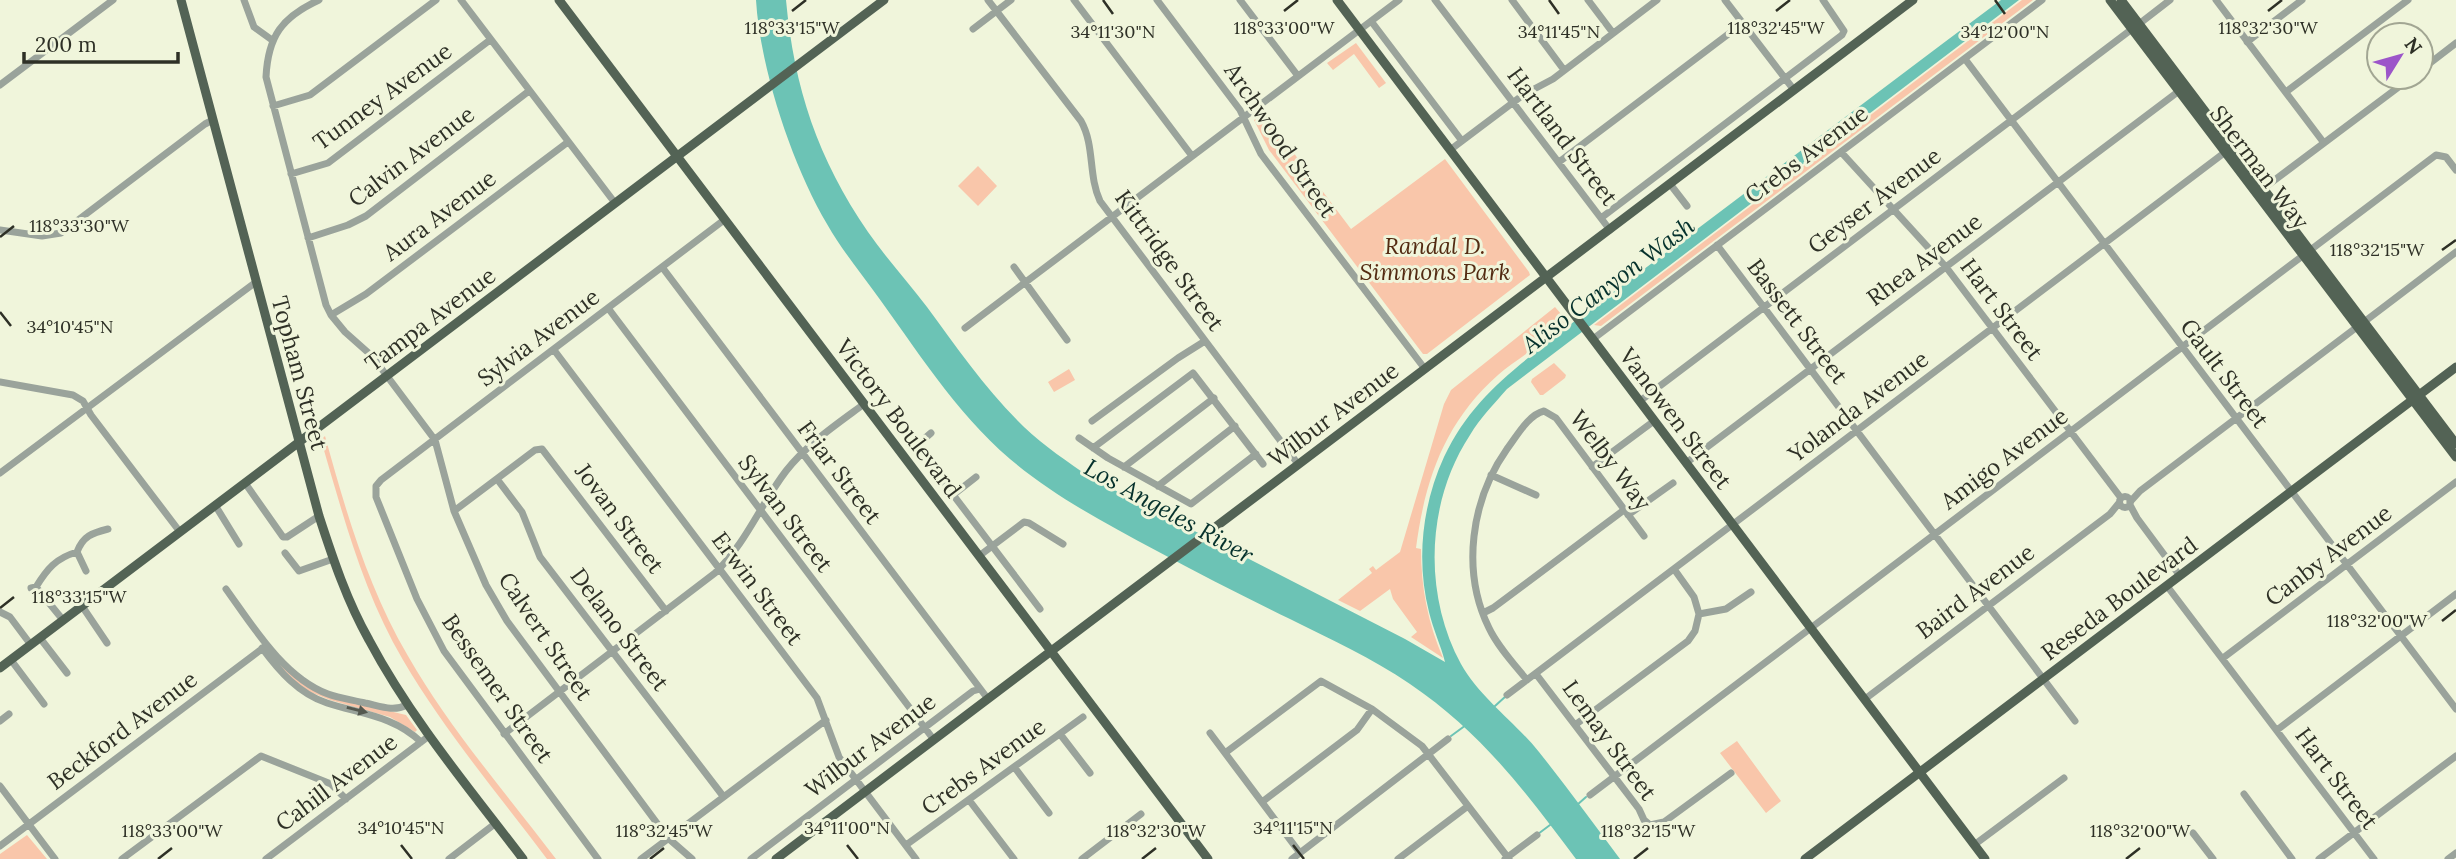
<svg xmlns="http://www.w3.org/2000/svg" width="2456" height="859" viewBox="0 0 2456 859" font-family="Lora,serif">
<rect width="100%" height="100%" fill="#f0f5db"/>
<path fill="#f9c6aa" d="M2022 0H2033L1601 326 1594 325Z
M1356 43 1386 83 1379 88 1354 54 1333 70 1327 63Z
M1262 111 1351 229 1445 159 1529 272 1530 275 1427 354H1423L1269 150 1254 120Z
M978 166 997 186 978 206 958 186Z
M1555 307 1569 323 1556 334 1552 330C1539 348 1515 360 1498 375 1445 422 1425 479 1416 548L1421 549C1421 588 1428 623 1443 658L1411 637 1417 632 1393 599 1390 589 1360 611 1338 600 1372 573 1369 569 1373 566 1376 570 1400 552 1444 404 1451 390Z
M1554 363 1566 375 1565 378 1543 395H1540L1531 382 1532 379Z
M1069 369 1075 380 1054 392 1048 382Z
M325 436C346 512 368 588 408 656 449 728 506 793 556 859H547C498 794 444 730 403 660 363 592 343 515 321 440Z
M271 653 294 676 352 702 406 715 417 730 415 732 390 717 330 700 308 691 297 683 271 657Z
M1737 741 1781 801 1766 813 1720 753Z
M27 835 47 859H0V854Z"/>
<path fill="#6cc3b5" d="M756 0H786C794 88 818 159 868 232 886 258 908 282 927 307 957 348 987 391 1024 427 1044 446 1068 462 1091 478L1405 639 1445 662C1441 646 1433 629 1429 612 1416 561 1422 505 1444 457 1470 402 1508 374 1553 338 1596 304 1641 272 1684 239 1790 159 1895 79 2001 0H2019L1507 389C1494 404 1480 418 1470 435 1426 502 1423 594 1461 664 1480 698 1515 722 1539 752 1567 787 1593 823 1620 859H1576C1525 791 1481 732 1410 684 1372 658 1330 639 1290 619 1245 597 1201 575 1157 551 1105 523 1055 497 1010 459 955 412 915 347 873 290 857 268 840 247 827 224 792 165 760 68 756 0Z"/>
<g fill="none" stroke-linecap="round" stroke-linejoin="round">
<path stroke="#6cc3b5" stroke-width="2" d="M1495 706 1506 696
M1451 736 1466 725
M1577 805 1586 797
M1538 834 1550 825"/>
<path stroke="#9aa39b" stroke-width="7" d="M244 0 254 27 272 40
M319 0C282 17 268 36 266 77L326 305 331 315 345 332 372 356 435 440 454 511 486 585 507 621 668 838 692 859
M461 0 615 203
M988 0 1081 121C1095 146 1088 175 1100 201L1298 464
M1074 0 1192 156
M1157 0 1240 110 1261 154 1425 369
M1240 0 1298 76
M1435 0 1610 230
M1512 0 1564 70
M1588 0 1613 33
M1725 0 1794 90
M2216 0 2324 143
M1371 21 1462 141
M2139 24 2170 0
M973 29 1011 0
M2247 42 2302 0
M1965 59 2456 709
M2421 70 2456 43
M0 85 113 0
M2286 92 2408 0
M273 106 310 95 436 0
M1450 150 1523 95 1553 79 1657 0
M1841 152 1946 267 2121 498
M1559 162 1743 23
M291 174 328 163 490 40
M1670 184 1687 206
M2260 191 2412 77
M1601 218 1842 35 1844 31 1823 0
M0 230 42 236 61 233 205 124 213 120
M308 238 348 225 366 216 529 91
M1717 245 2075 721
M662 267 988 699
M1014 267 1067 340
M608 308 934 740
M331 315 366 294 568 142
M2364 322 2456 252
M965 328 1399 0
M1593 339 2042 0
M554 350 817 698 839 757 916 859
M0 382 73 395 83 401 91 415 180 532
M1640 401 2132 29
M1092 421 1178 358 1205 341
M931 433 916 446 1040 609
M1079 438 1108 458 1191 504 1256 454
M1093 448 1193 373 1263 464
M1686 463 2183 88
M1124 467 1214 398
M1592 467 1654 421
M0 473 256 282
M1491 475 1536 495
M497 479 522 512 540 557 723 796
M245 483 283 537H287L319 516
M1158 486 1235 426
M953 495 976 477
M2119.5 502a5.5 5.5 0 1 1 11 0a5.5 5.5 0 1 1-11 0Z
M2130 502 2140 491 2357 327
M215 505 239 544
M2130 505 2137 518 2180 576
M454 511 535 450 542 449 666 611
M1628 515 1673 483
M77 552 86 571
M285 553 299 571 333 559
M979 556 1024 522 1029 523 1063 544
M1674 569 1694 597 1699 614
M2167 586 2374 859
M36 587C47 569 56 558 77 552 83 536 92 533 108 529
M31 588 36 587 63 620
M226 589C252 625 284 678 328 694 339 698 353 700 365 703 380 706 393 712 407 705
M82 606 107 643
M0 612 10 617 31 645
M1483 613 1493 608 1624 510
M40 638 67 673
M262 648C279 671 299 694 327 703 361 714 394 716 421 742
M2223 658 2456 482
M11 660 44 704
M1536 674 1639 809 1644 820 1650 825 1664 822 1731 773
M1527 680C1514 664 1498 647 1489 628 1461 571 1471 500 1507 449 1517 436 1528 415 1544 411L1556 418 1644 536
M1507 695 2228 150
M1865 699 2110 514 2119 503
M0 721 9 714
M1575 725 1688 641 1695 631 1699 614 1726 609 1751 592
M2277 730 2456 594
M1210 733 1300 853
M504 734 715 573C747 542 760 505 786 471 807 444 837 424 864 404
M1060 734 1090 773
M1225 753 1321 681 1372 709 1422 746 1509 859
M1015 768 1049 813
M0 786 55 859
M2244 794 2292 859
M1590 795 2436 155 2446 157 2456 170
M969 800 1014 859
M1262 802 1357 730 1372 709
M2193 833 2213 859
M906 845 1083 717
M1974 845 2064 778
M0 846 267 645
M122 859 261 756 331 784 346 799
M266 859 429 736
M449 859 496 823
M598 859 444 651 417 599 376 497V486L381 480 724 220
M641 859 826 720
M751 859 973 691 980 689
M1082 859 1141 814
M1292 859 1448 739
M1398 859 1468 806
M1505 859 1537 835
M2319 859 2456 756
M2448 859 2456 853"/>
<path stroke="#536355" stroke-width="9" d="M181 0 319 516C333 559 347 601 369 640 411 719 469 788 523 859
M559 0 1208 859
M1337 0 1985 859
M2110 0 2456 457
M2121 0 2456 444
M0 668 884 0
M776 859 1913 0
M1805 859 2456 367"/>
</g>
<defs><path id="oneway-solid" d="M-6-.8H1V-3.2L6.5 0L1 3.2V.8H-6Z" transform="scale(1.75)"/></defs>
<use fill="#54584f" href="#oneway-solid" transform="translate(357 710) rotate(14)"/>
<path fill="none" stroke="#2e3026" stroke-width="2.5" d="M1103 0 1113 14M1549 0 1559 14M1995 0 2005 14M792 11 806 0M1284 11 1298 0M1776 11 1790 0M2268 11 2282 0M0 237 14 226M2442 250 2456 240M0 312 11 326M0 608 14 597M2442 621 2456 610M401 845 412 859M847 845 858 859M1293 845 1304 859M158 859 172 848M650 859 664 848M1142 859 1156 848M1634 859 1648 848M2126 859 2140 848"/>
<g text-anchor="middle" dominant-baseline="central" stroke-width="6" stroke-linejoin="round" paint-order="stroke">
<g font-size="23" fill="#2e3026" stroke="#f0f5db">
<text transform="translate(382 96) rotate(-36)">Tunney Avenue</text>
<text transform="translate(1563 136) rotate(53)">Hartland Street</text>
<text transform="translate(1281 140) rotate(56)">Archwood Street</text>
<text transform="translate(1806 154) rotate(-37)">Crebs Avenue</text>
<text transform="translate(411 156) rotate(-37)">Calvin Avenue</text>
<text transform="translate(2260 167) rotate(53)">Sherman Way</text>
<text transform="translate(1874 200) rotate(-37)">Geyser Avenue</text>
<text transform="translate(439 215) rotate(-37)">Aura Avenue</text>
<text transform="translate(1924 259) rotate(-37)">Rhea Avenue</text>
<text transform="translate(1170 260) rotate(54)">Kittridge Street</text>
<text transform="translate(2002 309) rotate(53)">Hart Street</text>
<text transform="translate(430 319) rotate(-37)">Tampa Avenue</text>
<text transform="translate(1798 321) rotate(53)">Bassett Street</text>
<text transform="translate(538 337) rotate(-37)">Sylvia Avenue</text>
<text transform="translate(300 373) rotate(75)">Topham Street</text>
<text transform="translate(2225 373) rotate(53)">Gault Street</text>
<text transform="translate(1858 406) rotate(-37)">Yolanda Avenue</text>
<text transform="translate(1333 414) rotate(-37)">Wilbur Avenue</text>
<text transform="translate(899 418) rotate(53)">Victory Boulevard</text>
<text transform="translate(1676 418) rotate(53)">Vanowen Street</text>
<text transform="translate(2004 458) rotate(-37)">Amigo Avenue</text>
<text transform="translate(1611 460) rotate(53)">Welby Way</text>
<text transform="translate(840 472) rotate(53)">Friar Street</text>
<text transform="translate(786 513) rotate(53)">Sylvan Street</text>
<text transform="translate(620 518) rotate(53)">Jovan Street</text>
<text transform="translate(2328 555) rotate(-37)">Canby Avenue</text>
<text transform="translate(758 588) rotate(53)">Erwin Street</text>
<text transform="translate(1975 591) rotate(-37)">Baird Avenue</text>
<text transform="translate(2119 598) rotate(-37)">Reseda Boulevard</text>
<text transform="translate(620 629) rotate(53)">Delano Street</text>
<text transform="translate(546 636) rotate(56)">Calvert Street</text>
<text transform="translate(498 688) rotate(55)">Bessemer Street</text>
<text transform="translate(122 730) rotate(-37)">Beckford Avenue</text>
<text transform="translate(1610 740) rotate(54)">Lemay Street</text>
<text transform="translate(870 745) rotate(-37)">Wilbur Avenue</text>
<text transform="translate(983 766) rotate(-36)">Crebs Avenue</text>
<text transform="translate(2337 778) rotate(53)">Hart Street</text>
<text transform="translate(336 782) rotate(-37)">Cahill Avenue</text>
</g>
<g font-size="23" font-style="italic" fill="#532b12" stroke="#f0f5db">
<text x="1435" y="245">Randal D.<tspan x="1435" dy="26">Simmons Park</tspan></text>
</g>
<g font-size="24" font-style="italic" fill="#05312c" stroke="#f0f5db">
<text transform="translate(1608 285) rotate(-37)">Aliso Canyon Wash</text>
<text transform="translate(1169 511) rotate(29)">Los Angeles River</text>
</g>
</g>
<g font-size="18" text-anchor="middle" fill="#2e3026" stroke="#f0f5db" stroke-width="6" stroke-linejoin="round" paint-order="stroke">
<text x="792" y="34">118°33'15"W</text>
<text x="1284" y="34">118°33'00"W</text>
<text x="1776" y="34">118°32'45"W</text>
<text x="2268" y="34">118°32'30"W</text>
<text x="1113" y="38">34°11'30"N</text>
<text x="1559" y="38">34°11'45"N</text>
<text x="2005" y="38">34°12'00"N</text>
<text x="79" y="232">118°33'30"W</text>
<text x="2377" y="256">118°32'15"W</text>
<text x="70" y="333">34°10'45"N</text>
<text x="79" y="603">118°33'15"W</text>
<text x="2377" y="627">118°32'00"W</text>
<text x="401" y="834">34°10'45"N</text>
<text x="847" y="834">34°11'00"N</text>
<text x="1293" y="834">34°11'15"N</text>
<text x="172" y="837">118°33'00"W</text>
<text x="664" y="837">118°32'45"W</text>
<text x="1156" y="837">118°32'30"W</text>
<text x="1648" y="837">118°32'15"W</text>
<text x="2140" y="837">118°32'00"W</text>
</g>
<g transform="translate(2400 56) rotate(53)"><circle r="33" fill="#f0f5db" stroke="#a2a693" stroke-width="2"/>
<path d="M0-5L12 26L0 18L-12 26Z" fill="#9c55c9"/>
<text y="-10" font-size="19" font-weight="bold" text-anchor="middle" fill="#2e3026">N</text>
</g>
<path d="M24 52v10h154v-10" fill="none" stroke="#2e3026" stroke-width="3.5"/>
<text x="35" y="52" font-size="21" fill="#2e3026" stroke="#f0f5db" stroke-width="5" paint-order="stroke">200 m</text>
</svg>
